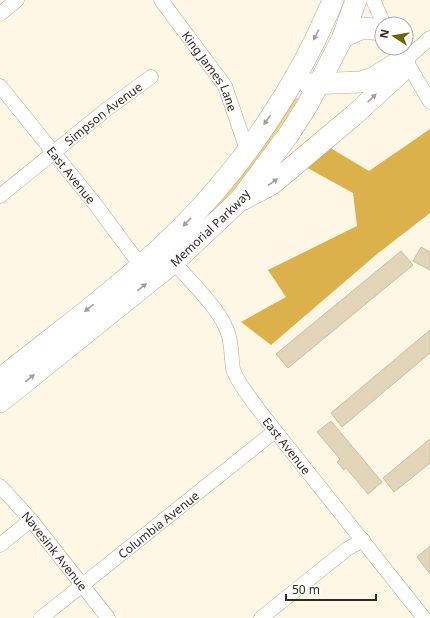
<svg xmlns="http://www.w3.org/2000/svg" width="430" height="618" viewBox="0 0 430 618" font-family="'Noto Sans',sans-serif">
<rect width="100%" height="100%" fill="#fff7e5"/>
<path fill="#f4ce7a" d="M299 97C268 147 232 198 188 238 175 250 159 260 145 271L290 102Z"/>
<path fill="#dcb04b" d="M430 129V213L377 254 271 345 241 322 286 297 268 270 357 226 353 193 304 166 327 146 369 171Z"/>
<path fill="#e2d4b8" stroke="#cbbea2" d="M421 247 430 252V270L413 261Z
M401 251 413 265 288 368 276 354Z
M430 330V353L342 427 331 413Z
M331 421 382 482 368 494 346 468 344 470 337 462 340 459 317 432Z
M430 439V463L394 492 383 478Z
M430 546V574L417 557Z"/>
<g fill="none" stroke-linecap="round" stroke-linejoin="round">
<g stroke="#b4a78c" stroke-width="15">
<g id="minor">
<path id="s1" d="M161 0 225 86 247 150"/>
<path d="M373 0 384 24"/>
<path d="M0 14 17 0"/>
<path d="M396 48 409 66 430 102"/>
<path d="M405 60 430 38"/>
<path id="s2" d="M0 86 95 204 141 266"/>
<path id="s3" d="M0 196 107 109 151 77"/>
<path id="s4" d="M174 262C191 283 216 304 227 330 232 342 231 356 233 369 237 383 259 410 269 423L424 618"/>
<path id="s5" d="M0 486 31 520 108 618"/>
<path d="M0 545 31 520"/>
<path id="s6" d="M41 618 275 431"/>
<path d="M261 618 347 549 363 540"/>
</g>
</g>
<g stroke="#b4a78c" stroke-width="22">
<g id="highway">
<path d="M343 37 363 28 382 30"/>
<path d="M309 84 361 82 373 78 397 63"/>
<path d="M244 199 272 184 353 116 399 74 405 60"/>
<path d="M0 379C59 332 121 287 175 234 240 171 299 84 333 0"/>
<path id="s7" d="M0 402 174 262 239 201 289 134 308 104 343 37 356 0"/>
</g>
</g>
<use href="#minor" stroke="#fff" stroke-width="14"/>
<use href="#highway" stroke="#fff" stroke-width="21"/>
</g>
<defs><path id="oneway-solid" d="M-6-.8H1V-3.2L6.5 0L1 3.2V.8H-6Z"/></defs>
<g fill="#a19f9a">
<use href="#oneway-solid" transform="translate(316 35) rotate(117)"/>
<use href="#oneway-solid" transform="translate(372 98) rotate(-43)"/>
<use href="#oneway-solid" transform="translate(267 120) rotate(125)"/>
<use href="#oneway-solid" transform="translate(273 182) rotate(-35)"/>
<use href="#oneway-solid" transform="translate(187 222) rotate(134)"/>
<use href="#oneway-solid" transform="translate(142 287) rotate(-39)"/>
<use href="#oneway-solid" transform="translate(89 308) rotate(142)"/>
<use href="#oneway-solid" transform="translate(30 378) rotate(-39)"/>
</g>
<g text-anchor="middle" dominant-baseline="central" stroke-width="4" stroke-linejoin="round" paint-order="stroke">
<g font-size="12" fill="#2f2a1f" stroke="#fff">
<text stroke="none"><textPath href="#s1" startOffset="87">King James Lane</textPath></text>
<text stroke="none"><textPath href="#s3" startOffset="132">Simpson Avenue</textPath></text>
<text stroke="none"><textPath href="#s2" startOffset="114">East Avenue</textPath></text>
<text stroke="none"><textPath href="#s7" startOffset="273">Memorial Parkway</textPath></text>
<text stroke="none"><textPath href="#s4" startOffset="220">East Avenue</textPath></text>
<text stroke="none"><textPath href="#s6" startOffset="150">Columbia Avenue</textPath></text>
<text stroke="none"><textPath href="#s5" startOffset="85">Navesink Avenue</textPath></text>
</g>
</g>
<g transform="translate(394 36) rotate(282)"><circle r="19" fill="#ffffff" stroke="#acaaa5"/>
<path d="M0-3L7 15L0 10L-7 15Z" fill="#6a6701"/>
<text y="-6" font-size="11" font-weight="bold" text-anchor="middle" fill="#2f2a1f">N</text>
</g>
<path d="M286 594v6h90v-6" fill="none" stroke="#2f2a1f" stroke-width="2"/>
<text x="292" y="594" font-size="12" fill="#2f2a1f" stroke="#ffffff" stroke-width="3" paint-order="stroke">50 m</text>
</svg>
